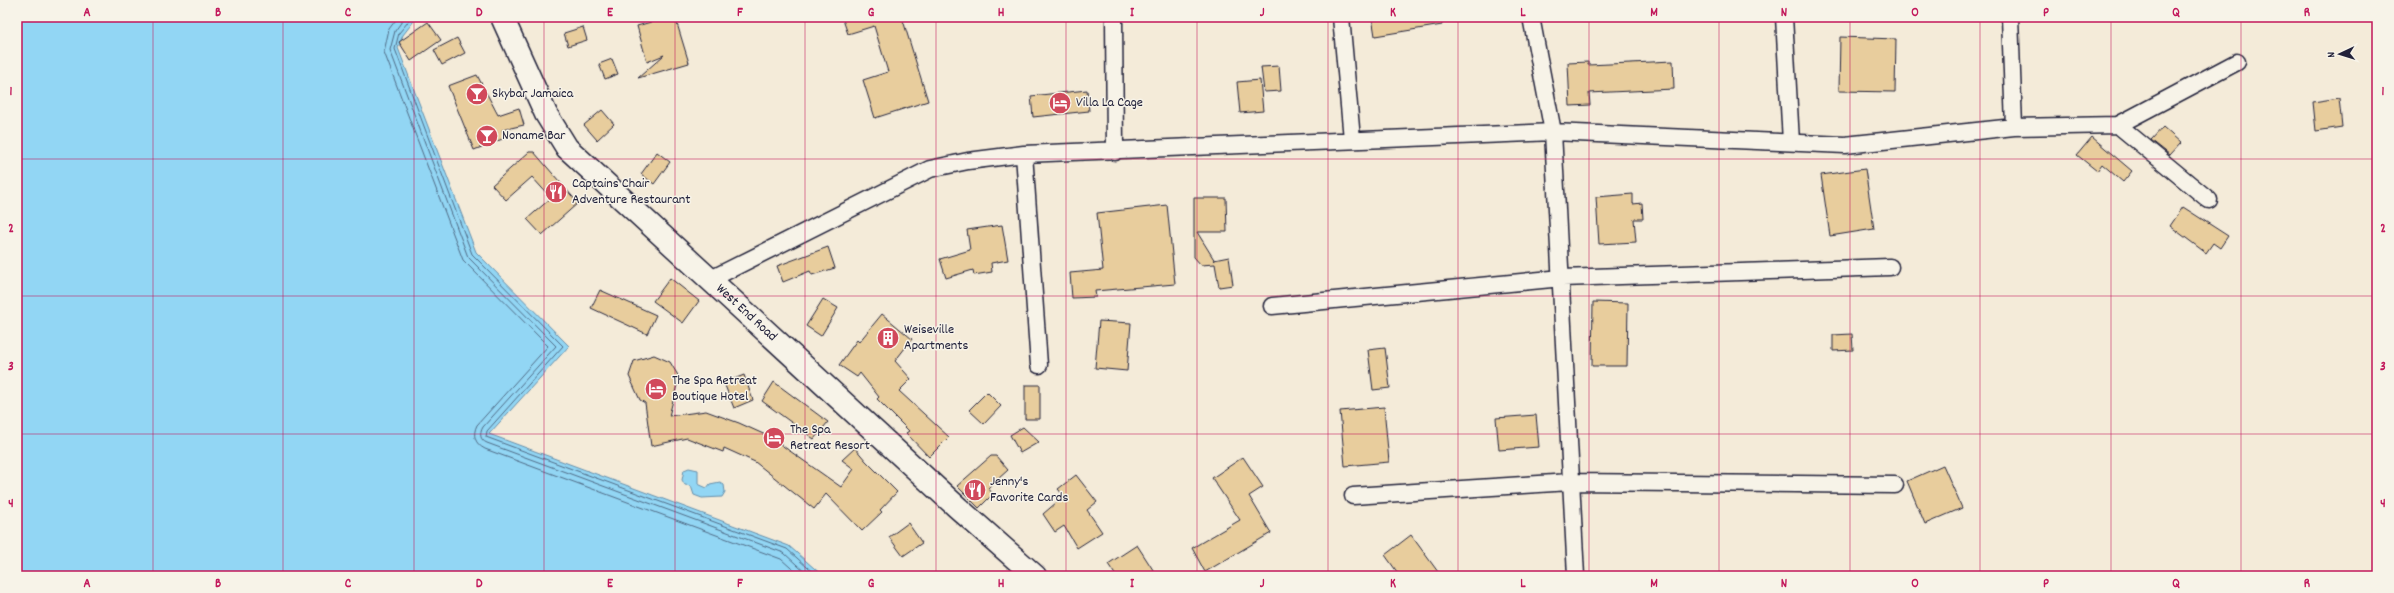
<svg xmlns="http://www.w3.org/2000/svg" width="2394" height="593" viewBox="0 0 2394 593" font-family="Dekko,sans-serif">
<rect width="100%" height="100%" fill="#f4ebd9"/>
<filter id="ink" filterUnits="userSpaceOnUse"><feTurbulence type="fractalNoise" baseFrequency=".025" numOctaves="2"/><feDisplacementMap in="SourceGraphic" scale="8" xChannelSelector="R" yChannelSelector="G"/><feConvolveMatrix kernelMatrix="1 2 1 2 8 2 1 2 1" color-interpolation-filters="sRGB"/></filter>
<g filter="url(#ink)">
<path fill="#92d6f4" stroke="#658eaa" d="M17 17H417L403 35 398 48 476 252 569 346 489 434 789 546 823 576H17Z
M689 468 698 470V484L707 488 710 484 720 482 724 485 725 492 722 497 702 498 694 495 691 486 685 485 682 480 684 470Z"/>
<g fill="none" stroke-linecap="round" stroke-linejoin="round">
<path stroke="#4f6a85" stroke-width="1" d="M398 17 389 29 384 52 463 260 548 346 477 425C472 435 475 444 485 449L781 559 800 576
M405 17 395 31 390 50 468 257 556 346 483 427C479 434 480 440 487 443L784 553 809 576
M412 17 399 33 395 49 472 254 563 346 487 431 486 437 787 549 817 576"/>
</g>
<path fill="#e8cd9d" stroke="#22223b" d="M668 17H675L689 63 638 78 664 55 647 62 637 26Z
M842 17H902L928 101 875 118 863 80 888 72 874 26 848 34Z
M1372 17H1441L1442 25 1375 36Z
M428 22 441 40 411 61 399 42Z
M583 27 587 40 568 46 564 33Z
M1840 37 1896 39 1895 92 1839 91Z
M457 38 465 53 442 65 434 50Z
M612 59 618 74 605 79 599 64Z
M1673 61 1674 89 1589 93 1590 105 1570 106 1568 63 1588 62V65Z
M1279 66 1281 91 1264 92 1261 67Z
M477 75 498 115 519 108 524 125 502 130 505 138 474 150 448 86Z
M1260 80 1263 111 1240 113 1237 82Z
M1087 90 1089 111 1033 117 1031 96Z
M2339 98 2342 127 2316 131 2313 102Z
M602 110 614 124 597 140 584 125Z
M2163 127 2181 143 2170 155 2151 140Z
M2092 137 2132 171 2123 182 2102 164 2097 171 2077 155Z
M529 152H534L578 203 542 235 527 219 551 198 532 177 506 200 492 185Z
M657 152 670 162 654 184 641 174Z
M1865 169 1874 229 1830 236 1821 175Z
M1633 194V204L1642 203 1643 219H1634L1636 242 1599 244 1596 197Z
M1194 198H1226L1227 232H1197L1215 261 1214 260 1229 257 1233 285 1219 287 1215 264 1201 265 1194 257Z
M1167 205 1175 284 1095 291 1096 297 1072 298 1070 273 1103 270 1097 213Z
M2183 207 2228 236 2220 248 2213 243 2206 253 2170 226Z
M1002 225 1008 260 991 263 992 272 974 275 973 270 946 278 940 259 970 250 967 230Z
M828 247 835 268 812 275 810 271 783 282 777 266Z
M670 278 699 301 683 323 653 301Z
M600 290 656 315 647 334 591 308Z
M823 299 838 308 821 336 806 326Z
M1593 302 1628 303 1627 366H1592Z
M882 314 912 339 895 361 911 379 899 391 949 437 929 457 906 433 909 431 877 399 879 397 860 373 857 377 839 365 857 340 859 342Z
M1099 321 1131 323 1127 371 1095 368Z
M1852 334 1853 350 1833 351V335Z
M1385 348 1390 388 1373 390 1368 350Z
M654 355 670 362 679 377 669 416 706 411 739 423 770 437 841 487 854 469 842 460 855 448 866 461 897 492 880 510 882 512 862 531 826 494 814 509 755 462 724 448 723 452 687 438 651 446 645 403 640 400 629 376 634 361Z
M744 375 753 400 734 408 724 383Z
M774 382 828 422 814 439 762 401Z
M1025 385H1040V419H1025Z
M987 392 1001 406 984 424 969 410Z
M1384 407 1389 462 1345 466 1340 411Z
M1536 415 1539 447 1499 450 1496 418Z
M1023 427 1039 442 1020 453 1010 435Z
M991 456H996L1008 470 988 488 993 494 979 508 957 486Z
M1243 457 1263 487 1249 496 1271 533 1205 572 1192 548 1240 520 1212 478Z
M1943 465 1962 508 1925 524 1907 481Z
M1076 475 1097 502 1087 510 1102 532 1077 548 1064 526 1055 532 1043 514 1064 496 1058 489Z
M908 523 922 543 903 556 889 537Z
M1411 535 1441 576H1400L1385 555Z
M1137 545 1157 576H1116L1108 564Z"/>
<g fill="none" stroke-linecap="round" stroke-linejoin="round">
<g stroke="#22223b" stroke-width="19">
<path id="minor" d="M1114 17 1115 152
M1341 17 1352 139
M1531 17 1553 132 1576 576
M1784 17 1791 142
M2118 125 2209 200
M2014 127 2118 125 2237 62
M1024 154 1039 365
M711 279 930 169 968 161 1024 154 1553 132 1845 145 2014 127 2010 17
M1272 306 1562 278 1890 267
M1353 496 1570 482 1895 485"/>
</g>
<g stroke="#22223b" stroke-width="25">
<g id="secondary">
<path id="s1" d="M502 17 546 114 567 148 957 507 1035 576"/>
</g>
</g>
<use href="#minor" stroke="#f7f3e8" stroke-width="16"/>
<use href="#secondary" stroke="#f7f3e8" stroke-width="22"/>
</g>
</g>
<path fill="none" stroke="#c2185b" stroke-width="1" stroke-opacity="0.55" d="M153 17V576M283 17V576M414 17V576M544 17V576M675 17V576M805 17V576M936 17V576M1066 17V576M1197 17V576M1328 17V576M1458 17V576M1589 17V576M1719 17V576M1850 17V576M1980 17V576M2111 17V576M2241 17V576M17 159H2377M17 296H2377M17 434H2377"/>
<defs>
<g id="bar-disc" transform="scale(1.15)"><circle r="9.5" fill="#d1495b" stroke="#f7f3e8"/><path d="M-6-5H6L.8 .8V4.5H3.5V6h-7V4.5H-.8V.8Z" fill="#fff"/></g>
<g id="hotel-disc" transform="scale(1.15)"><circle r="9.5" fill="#d1495b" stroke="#f7f3e8"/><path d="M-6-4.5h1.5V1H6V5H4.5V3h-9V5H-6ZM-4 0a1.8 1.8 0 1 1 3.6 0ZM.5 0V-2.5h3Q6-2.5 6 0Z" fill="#fff"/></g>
<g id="restaurant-disc" transform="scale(1.15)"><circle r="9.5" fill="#d1495b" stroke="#f7f3e8"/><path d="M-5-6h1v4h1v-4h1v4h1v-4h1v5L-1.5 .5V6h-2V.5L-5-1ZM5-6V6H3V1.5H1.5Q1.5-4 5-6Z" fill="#fff"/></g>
<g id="building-disc" transform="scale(1.15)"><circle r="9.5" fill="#d1495b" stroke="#f7f3e8"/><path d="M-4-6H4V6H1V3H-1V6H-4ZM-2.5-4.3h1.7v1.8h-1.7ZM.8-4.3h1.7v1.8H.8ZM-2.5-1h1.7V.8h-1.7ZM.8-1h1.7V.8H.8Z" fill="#fff"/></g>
</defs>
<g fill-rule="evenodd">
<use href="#bar-disc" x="477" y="94"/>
<use href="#hotel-disc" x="1060" y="103"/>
<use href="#bar-disc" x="487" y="136"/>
<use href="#restaurant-disc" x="556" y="192"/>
<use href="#building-disc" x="888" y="338"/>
<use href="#hotel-disc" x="656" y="389"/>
<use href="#hotel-disc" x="774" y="438"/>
<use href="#restaurant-disc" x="975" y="490"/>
</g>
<g text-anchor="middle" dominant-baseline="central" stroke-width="3" stroke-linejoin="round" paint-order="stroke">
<g font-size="14" fill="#22223b" stroke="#f7f3e8" text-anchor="start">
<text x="492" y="94">Skybar Jamaica</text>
<text x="1076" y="103">Villa La Cage</text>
<text x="502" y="136">Noname Bar</text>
<text x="572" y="184">Captains Chair<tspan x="572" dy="16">Adventure Restaurant</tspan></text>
<text x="904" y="330">Weiseville<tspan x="904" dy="16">Apartments</tspan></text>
<text x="672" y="381">The Spa Retreat<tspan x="672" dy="16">Boutique Hotel</tspan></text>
<text x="790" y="430">The Spa<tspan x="790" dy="16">Retreat Resort</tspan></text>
<text x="990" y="482">Jenny's<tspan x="990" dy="16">Favorite Cards</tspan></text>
</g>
<g font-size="14" fill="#22223b" stroke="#f7f3e8">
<text stroke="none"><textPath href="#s1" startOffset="390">West End Road</textPath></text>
</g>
</g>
<rect width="2394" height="593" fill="none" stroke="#f7f3e8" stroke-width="44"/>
<g transform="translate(2340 54) rotate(266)" stroke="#f7f3e8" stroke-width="3" paint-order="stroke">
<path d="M0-3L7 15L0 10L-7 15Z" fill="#22223b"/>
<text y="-6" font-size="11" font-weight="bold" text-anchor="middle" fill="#22223b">N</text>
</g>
<rect x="22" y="22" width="2350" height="549" fill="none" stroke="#c2185b" stroke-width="1.5"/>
<g font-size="13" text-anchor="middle" font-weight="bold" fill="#c2185b">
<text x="87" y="16">A</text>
<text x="218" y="16">B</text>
<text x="348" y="16">C</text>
<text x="479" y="16">D</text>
<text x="610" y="16">E</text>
<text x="740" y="16">F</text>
<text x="871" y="16">G</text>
<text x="1001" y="16">H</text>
<text x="1132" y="16">I</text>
<text x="1262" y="16">J</text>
<text x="1393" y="16">K</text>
<text x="1523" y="16">L</text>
<text x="1654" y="16">M</text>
<text x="1784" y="16">N</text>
<text x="1915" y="16">O</text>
<text x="2046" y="16">P</text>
<text x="2176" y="16">Q</text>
<text x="2307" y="16">R</text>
<text x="11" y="95">1</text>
<text x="2383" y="95">1</text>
<text x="11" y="232">2</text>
<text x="2383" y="232">2</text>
<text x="11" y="370">3</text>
<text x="2383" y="370">3</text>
<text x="11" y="507">4</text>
<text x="2383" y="507">4</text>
<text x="87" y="587">A</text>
<text x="218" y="587">B</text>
<text x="348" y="587">C</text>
<text x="479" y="587">D</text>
<text x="610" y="587">E</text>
<text x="740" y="587">F</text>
<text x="871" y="587">G</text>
<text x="1001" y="587">H</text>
<text x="1132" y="587">I</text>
<text x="1262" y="587">J</text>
<text x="1393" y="587">K</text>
<text x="1523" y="587">L</text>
<text x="1654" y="587">M</text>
<text x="1784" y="587">N</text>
<text x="1915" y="587">O</text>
<text x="2046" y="587">P</text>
<text x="2176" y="587">Q</text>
<text x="2307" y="587">R</text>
</g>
</svg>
